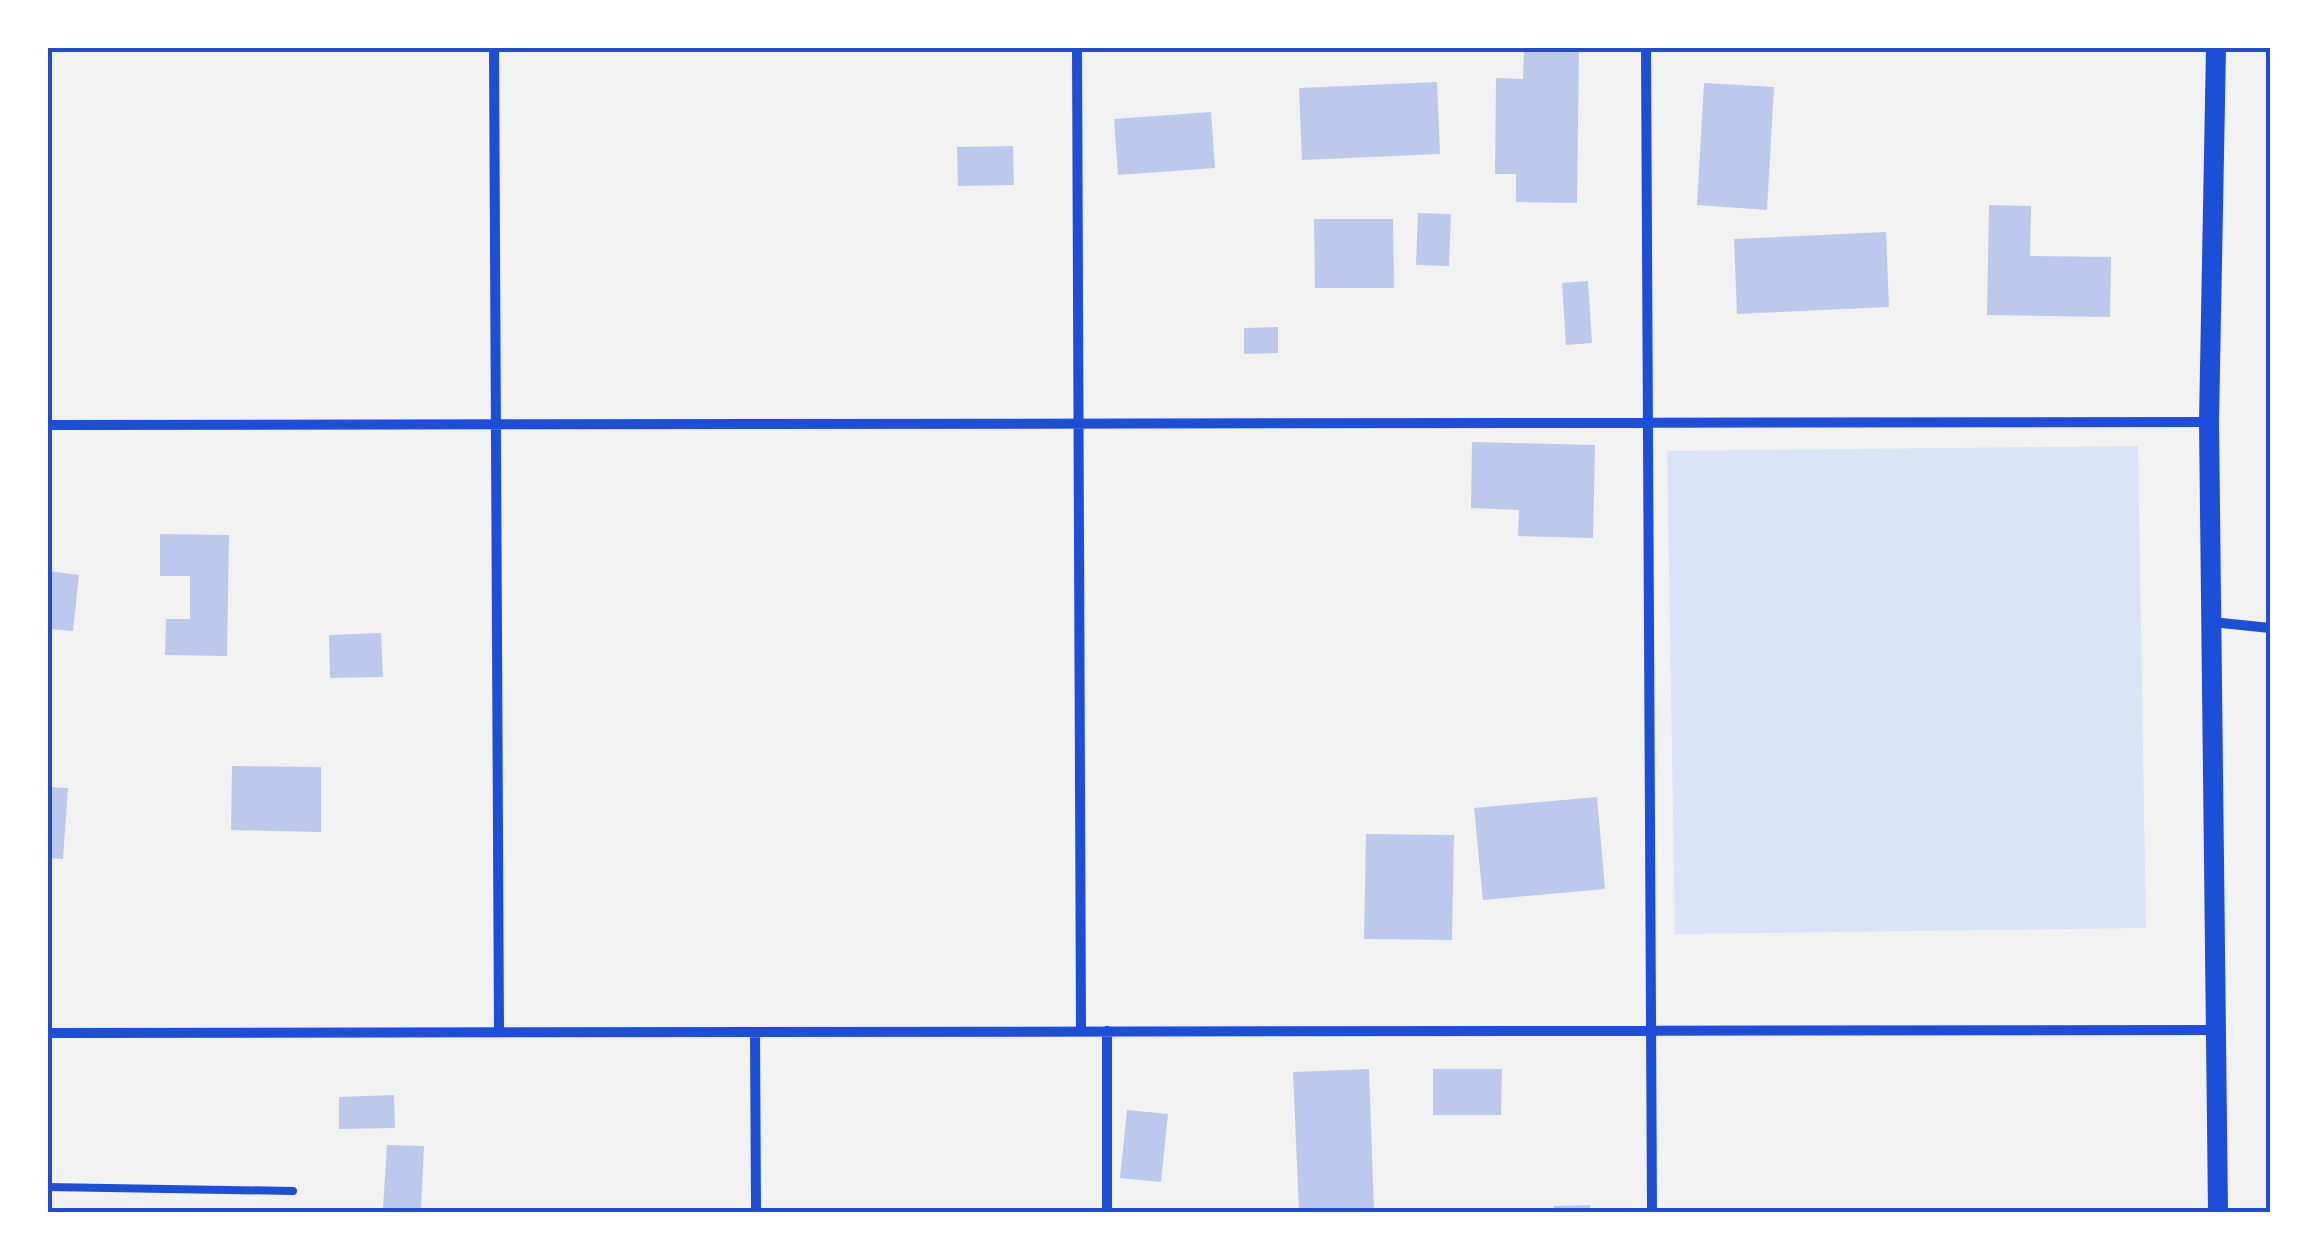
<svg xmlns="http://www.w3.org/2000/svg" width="2318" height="1260" viewBox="0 0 2318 1260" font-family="'DejaVu Sans',sans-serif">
<rect width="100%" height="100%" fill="#f2f2f2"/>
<path fill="#dbe4f7" d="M2138 446 2146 928 1675 934 1667 451Z"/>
<path fill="#bdc9ec" d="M1524 48H1579L1577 203 1516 202V174H1495L1496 78 1523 79Z
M1437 82 1440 154 1302 160 1299 88Z
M1704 83 1774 87 1767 210 1697 205Z
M1211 112 1215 168 1118 175 1114 119Z
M1013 146 1014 185 958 186 957 147Z
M1989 205 2031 206 2030 256 2111 257 2110 317 1987 315Z
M1418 213 1451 214 1449 266 1416 265Z
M1314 219H1393L1394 288H1315Z
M1886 232 1889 307 1737 314 1734 239Z
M1588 281 1592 343 1566 345 1562 283Z
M1278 327V353L1244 354V328Z
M1472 442 1595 445 1593 538 1518 536 1519 510 1471 508Z
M160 534 229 535 227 656 165 655 166 619H190V576H160Z
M48 571 79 575 73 631 48 629Z
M381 633 383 677 330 678 329 635Z
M232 766 321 767V832L231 830Z
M48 787 68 788 63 859 48 858Z
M1597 797 1605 889 1483 900 1474 808Z
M1366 834 1454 835 1452 940 1364 939Z
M1369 1069 1374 1211 1299 1212 1293 1072Z
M1433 1069H1502L1501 1115H1433Z
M394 1095 395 1128 339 1129V1097Z
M1127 1110 1168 1114 1161 1182 1120 1178Z
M387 1145 424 1146 421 1210 383 1208Z
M1590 1205V1212H1554V1206Z"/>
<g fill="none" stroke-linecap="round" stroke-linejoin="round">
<path stroke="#1d4ed8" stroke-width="8" d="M48 1187 293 1191"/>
<path stroke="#1d4ed8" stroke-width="10" d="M494 48 499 1032
M1077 48 1081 1031
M1646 48 1652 1212
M48 425 2209 422
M2212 622 2270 628
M1107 1031V1212
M755 1032 756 1212
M48 1033 2214 1030"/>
<path stroke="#1d4ed8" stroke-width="20" d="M2216 48 2209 422 2218 1212"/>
</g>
<rect width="2318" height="1260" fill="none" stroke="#ffffff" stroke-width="100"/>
<rect x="50" y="50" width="2218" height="1160" fill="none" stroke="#1d4ed8" stroke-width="4"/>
</svg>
